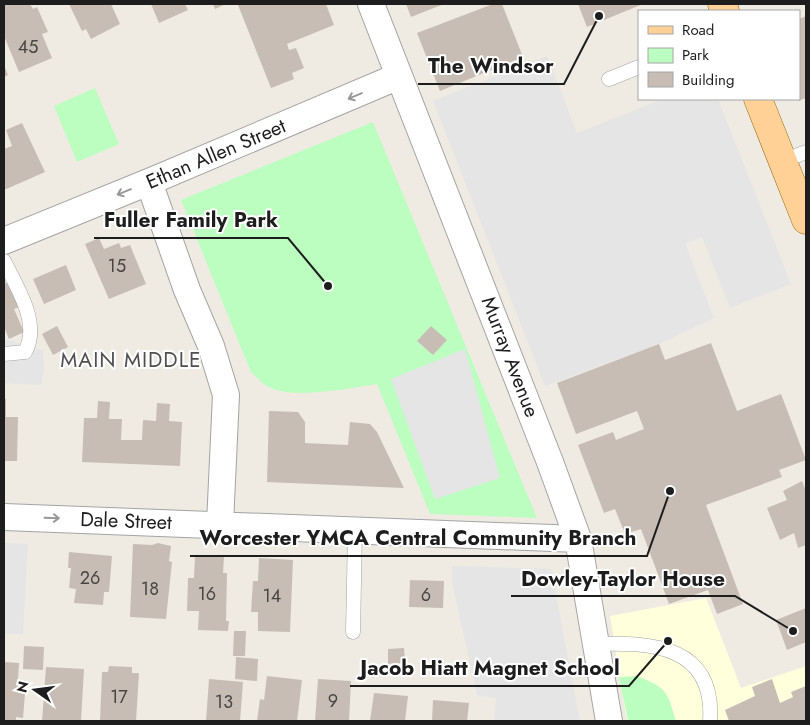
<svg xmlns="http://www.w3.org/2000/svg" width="810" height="725" viewBox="0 0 810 725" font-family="Jost,sans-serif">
<rect width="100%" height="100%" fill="#efebe2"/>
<path fill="#ffffdb" d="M706 598 741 688 806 666V721H627L610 616Z"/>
<path fill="#bbfebf" d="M95 88 119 144 77 162 54 106Z
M373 122 537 518 430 514 377 384C351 388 292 400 269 387 262 384 257 377 251 372L181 200Z
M637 676C667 688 667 691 676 721H628L619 677Z"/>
<path fill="#e5e5e5" d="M547 56 577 133 663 99H718L791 284 730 308 702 237 685 243 714 318 659 344 545 386 433 101Z
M4 339 43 350 44 370 41 385 4 383Z
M465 349 500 478 435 499 391 379Z
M4 543 28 544 23 634H4Z
M452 566 551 569 580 721H494L496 698 477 695 452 582Z"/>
<path fill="#c7bdb5" d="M4 4H30L33 9 37 7 48 32 42 34 52 58 19 72 4 36Z
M69 4H111L120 24 91 39 86 29 82 31Z
M151 4H185L188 10 159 23Z
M213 4H226L215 9Z
M241 4H326L334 25 287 44 289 50 296 48 304 68 292 73 294 79 271 88 238 5Z
M406 4H444L411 17Z
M493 4H502L523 57 440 91 417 33Z
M578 4H643L587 27Z
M806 16V98L798 101 799 19Z
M4 65 8 75 4 77Z
M22 123 45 172 4 190V149L12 146 6 130Z
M99 238 104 249 119 243 121 248 130 245 146 284 109 299 85 244Z
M66 265 76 290 44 304 33 279Z
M11 281 22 306 14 309 24 332 9 339 4 327V284Z
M57 326 68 347 53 355 42 334Z
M431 326 447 340 433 355 417 341Z
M711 343 737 411 781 394 806 460 779 470 782 477 706 505 743 604 717 614 708 590 669 604 641 529 625 534 615 509 604 513 578 445 613 432 616 440 644 429 637 411 576 434 557 383 659 344 665 360Z
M4 399H6V417H18L17 461H4Z
M98 401 110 402 109 419H122L121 440H142L143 420 156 421 157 403 170 404 169 421 182 422 180 466 82 462 84 418H97Z
M269 411 298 412 305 422V443L348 445 350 422 370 424 377 432 404 488 267 482Z
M802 481 806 491V545L798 548 794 533 780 540 767 508 787 500 783 491Z
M158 543 171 546 169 561 172 562 166 619 130 617 133 544 152 545Z
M69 552 112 556 109 592H104L103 605 74 603 76 589 69 588 71 568H68Z
M195 556 224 557 223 573H227L226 621H229L228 631 198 630 199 611H187L188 578H194Z
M259 558 293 560 290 632 258 631V612H251L253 581H258Z
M410 580 444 581 443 608 409 607Z
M806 608V642L787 650 776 620Z
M234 631H246L245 656H233Z
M24 646 44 647 43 670 23 669Z
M404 648 405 663 388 664V649Z
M236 657 258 659 257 681 235 679Z
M4 662 19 663 18 680 26 681 23 718 16 717V721H4Z
M109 666 132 667V673H139L136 721H100L102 672H108Z
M46 667 84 669 81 721H42Z
M267 676 302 680 297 721H257L260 699 264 700Z
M209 679 243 682 240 721H206Z
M318 679 351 681 349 721H315Z
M772 679 780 703 793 697 791 692 806 686V721H729L725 710 755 696 752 687Z
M374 693 408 696 405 721H370Z
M433 700 469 703 467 721H432Z"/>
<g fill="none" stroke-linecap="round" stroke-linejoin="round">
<g stroke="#a4a4a4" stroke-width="15">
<path id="lane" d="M609 79 639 67
M783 161 806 152
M4 261C17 288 41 323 25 352L4 354
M353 632 355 531
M595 644C653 642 715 646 710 721"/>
</g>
<g stroke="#a4a4a4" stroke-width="28">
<path id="street" d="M371 4 550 462 578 539 609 721
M149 182 187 290 211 346 226 395 220 524
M4 241 156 179 399 76
M4 517 578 539"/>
</g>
<g stroke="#966300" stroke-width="29">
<path id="primary" d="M722 4 725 11
M758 99 806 220"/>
</g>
<use href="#lane" stroke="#fff" stroke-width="14"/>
<use href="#street" stroke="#fff" stroke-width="26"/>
<use href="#primary" stroke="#ffd197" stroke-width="28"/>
</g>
<defs><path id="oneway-shaft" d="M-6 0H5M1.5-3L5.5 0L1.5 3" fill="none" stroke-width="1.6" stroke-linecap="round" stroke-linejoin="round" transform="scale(1.25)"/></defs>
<g stroke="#999">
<use href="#oneway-shaft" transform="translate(355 96) rotate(157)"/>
<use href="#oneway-shaft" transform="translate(124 192) rotate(158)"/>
<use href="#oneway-shaft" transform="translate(52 518) rotate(2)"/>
</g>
<g text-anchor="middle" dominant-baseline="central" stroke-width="4" stroke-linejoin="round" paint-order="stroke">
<g font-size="18" fill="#484543">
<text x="28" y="47">45</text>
<text x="117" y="266">15</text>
<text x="90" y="578">26</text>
<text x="150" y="589">18</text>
<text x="207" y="594">16</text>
<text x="426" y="595">6</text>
<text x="272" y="596">14</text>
<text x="119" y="697">17</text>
<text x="333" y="701">9</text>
<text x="224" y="702">13</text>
</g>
<g font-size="20" fill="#1d1d1d" stroke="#fff">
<text transform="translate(216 154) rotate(-23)">Ethan Allen Street</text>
<text transform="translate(510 357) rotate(69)">Murray Avenue</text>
<text transform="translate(126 521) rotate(2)">Dale Street</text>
</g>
<g font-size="21" letter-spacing="1" fill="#505050" stroke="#fff">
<text x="131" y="360">MAIN MIDDLE</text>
</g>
</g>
<path fill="none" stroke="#1d1d1d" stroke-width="2" d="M599 16L564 84H418M328 286L288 238H94M670 491L647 556H190M793 631L735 596H511M668 641L629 686H350"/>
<g fill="#1d1d1d" stroke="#fff" stroke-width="2">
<circle cx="599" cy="16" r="5"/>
<circle cx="328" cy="286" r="5"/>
<circle cx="670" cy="491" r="5"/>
<circle cx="793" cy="631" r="5"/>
<circle cx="668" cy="641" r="5"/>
</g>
<g font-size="21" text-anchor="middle" font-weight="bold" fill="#1d1d1d" stroke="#fff" stroke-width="4" stroke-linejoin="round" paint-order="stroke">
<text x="491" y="73">The Windsor</text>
<text x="191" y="227">Fuller Family Park</text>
<text x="418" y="545">Worcester YMCA Central Community Branch</text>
<text x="623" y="586">Dowley-Taylor House</text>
<text x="490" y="675">Jacob Hiatt Magnet School</text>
</g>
<rect width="810" height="725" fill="none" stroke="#1d1d1d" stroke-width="10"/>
<rect x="638" y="10" width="162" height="90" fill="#ffffff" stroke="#a5a5a5"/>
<rect x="648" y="26" width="25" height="8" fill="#ffd197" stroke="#a5a5a5"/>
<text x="682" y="35" font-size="15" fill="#1d1d1d">Road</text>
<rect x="648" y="48" width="25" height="15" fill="#bbfebf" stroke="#a5a5a5"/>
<text x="682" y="60" font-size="15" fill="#1d1d1d">Park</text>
<rect x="648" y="72" width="25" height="15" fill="#c7bdb5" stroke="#a5a5a5"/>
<text x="682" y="85" font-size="15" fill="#1d1d1d">Building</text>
<g transform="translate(35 690) rotate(284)" stroke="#ffffff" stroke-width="4" paint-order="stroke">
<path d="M0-4L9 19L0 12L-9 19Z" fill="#1d1d1d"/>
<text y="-8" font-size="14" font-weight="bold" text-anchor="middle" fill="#1d1d1d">N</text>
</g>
</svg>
